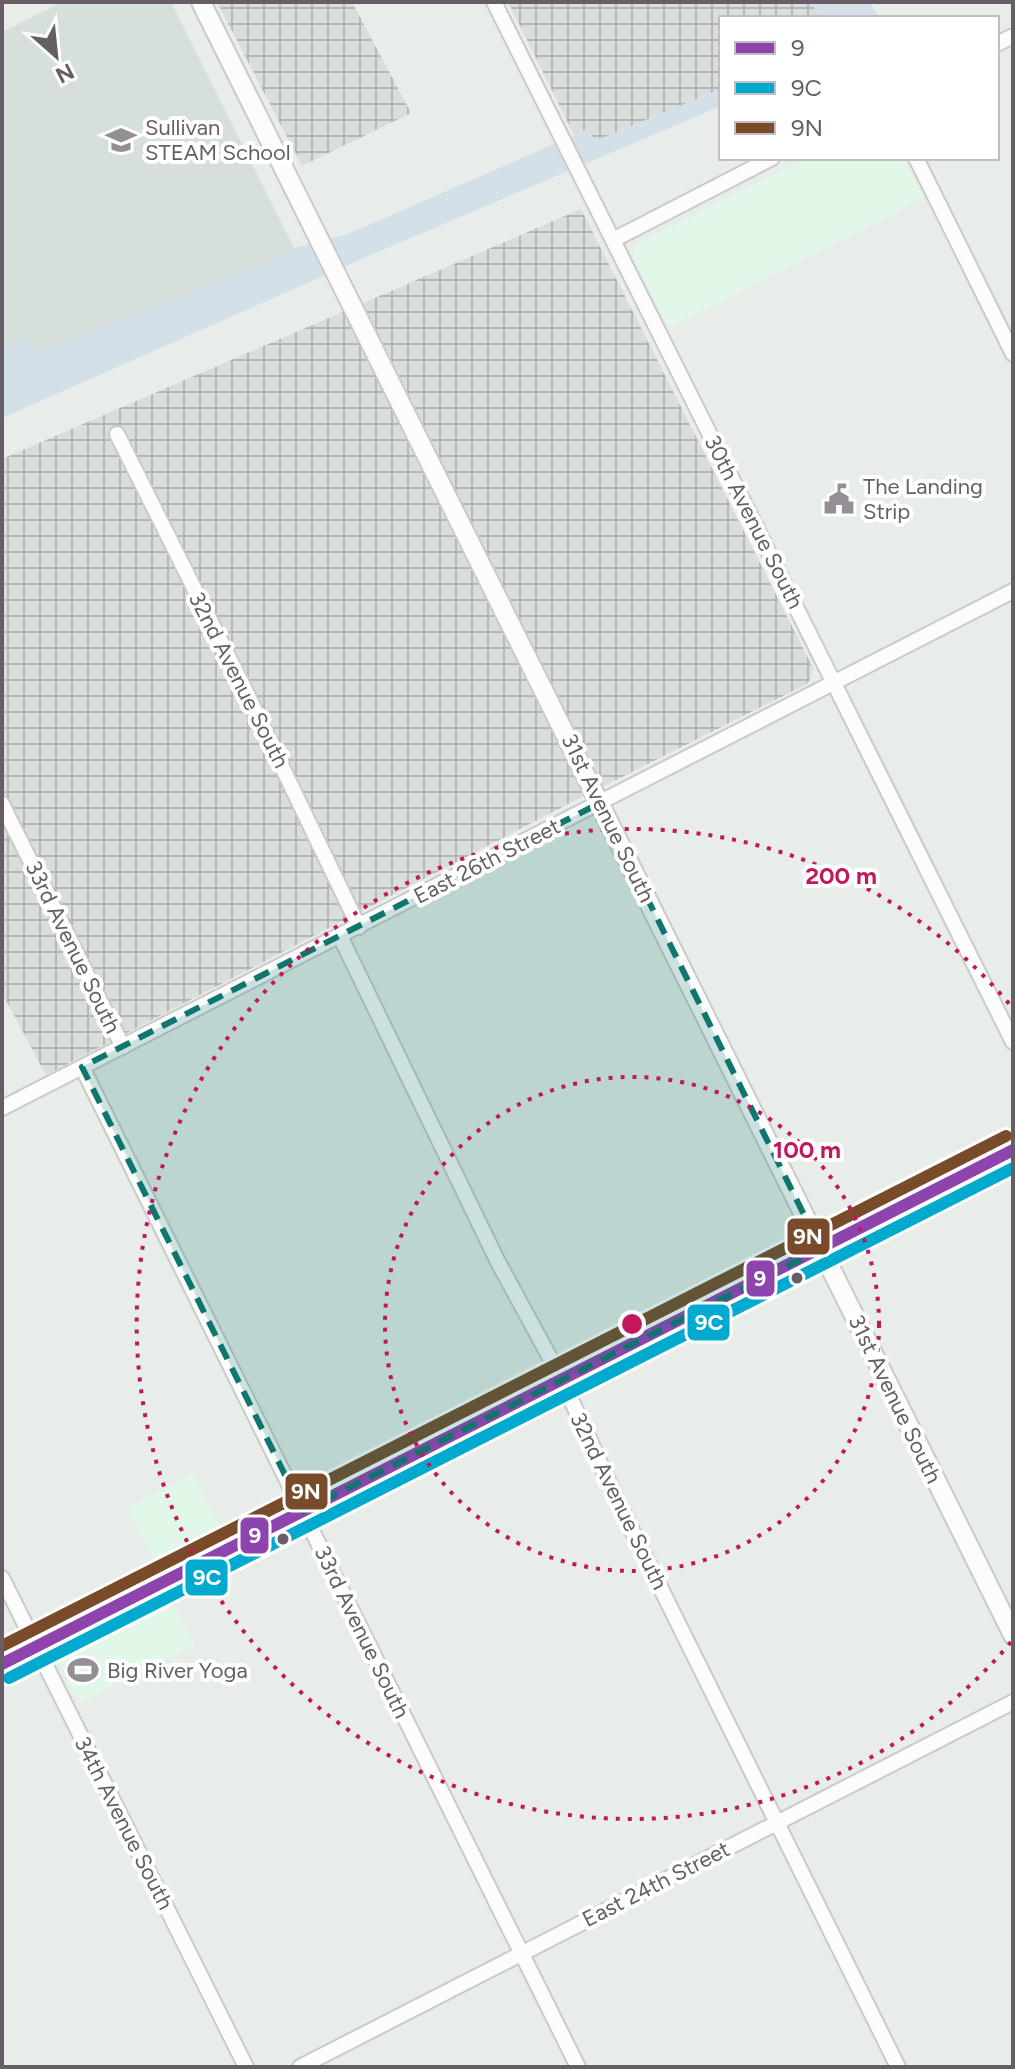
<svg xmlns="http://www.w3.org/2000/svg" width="1015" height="2069" viewBox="0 0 1015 2069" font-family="Figtree,sans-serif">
<defs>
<pattern id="industrial-grid" width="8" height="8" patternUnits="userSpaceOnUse" patternTransform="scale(2)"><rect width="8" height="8" fill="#d9dedb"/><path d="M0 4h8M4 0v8" fill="none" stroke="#b4b7b5"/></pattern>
</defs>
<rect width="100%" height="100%" fill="#e8ede9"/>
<path fill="#e1f7e7" d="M806 158H902L924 198 669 327 634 258 632 253 636 245Z
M193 1474 225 1537 160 1570 128 1508Z
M171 1596 194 1645 79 1703 59 1662 60 1654 68 1648Z"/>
<path fill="url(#industrial-grid)" d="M217 2H352L411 113 302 166Z
M508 2H811L820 18H721V89L595 141 588 129 574 135Z
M581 209 813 668 811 678 807 684 576 800 46 1075 2 993V459Z"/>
<path fill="#d7dfda" d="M62 2H171L294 248 254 268 36 353 26 337 2 348V32Z"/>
<path fill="#d3e0e9" d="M811 2H870L879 18H820Z
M721 89V106L366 257 2 418V348L26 336 36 353 254 268 294 248 348 234 588 129 595 141Z"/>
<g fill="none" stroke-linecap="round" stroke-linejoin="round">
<g stroke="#c9cac9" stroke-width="18">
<path id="minor" d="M494 2 1013 1042
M997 44 1013 36
M916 158 1013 354
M613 240 772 158
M117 434 247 694 359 927
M2 804 123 1047
M340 936 497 1260 562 1380 618 1502 898 2067
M82 1067 578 2067
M2 1108 1013 591
M2 1578 246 2067
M300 2067 1013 1702"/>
</g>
<g stroke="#c9cac9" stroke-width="22">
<path id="tertiary" d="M201 2 1013 1635
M2 1664 1013 1150"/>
</g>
<use href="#minor" stroke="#fcfcfc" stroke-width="14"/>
<use href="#tertiary" stroke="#fcfcfc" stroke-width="18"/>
<g stroke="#fff" stroke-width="18">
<path id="bus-1" d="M2 1664 1013 1150"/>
</g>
<g stroke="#fff" stroke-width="18">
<path id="bus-2" d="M9 1678 1013 1168"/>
</g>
<g stroke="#fff" stroke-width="18">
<path id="bus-3" d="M2 1646 1006 1136"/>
</g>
<use href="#bus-1" stroke="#8e44ad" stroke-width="12"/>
<use href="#bus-2" stroke="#00a9ce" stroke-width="12"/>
<use href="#bus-3" stroke="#7a4b2a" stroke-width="12"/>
</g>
<path fill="#0f766e" fill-opacity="0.2" stroke="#0f766e" stroke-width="6" stroke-dasharray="16 10" stroke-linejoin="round" d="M600 803 821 1249 303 1511 82 1067Z"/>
<g fill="none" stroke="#c2185b" stroke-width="4" stroke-dasharray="4 8">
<circle cx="632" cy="1324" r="247"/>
<path d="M1011 1642A495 495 0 1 1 1011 1006"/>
</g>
<defs>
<g id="school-bare" transform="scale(2.4)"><path d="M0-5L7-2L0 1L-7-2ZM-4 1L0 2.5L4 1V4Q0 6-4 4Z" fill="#948f94" stroke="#fff" stroke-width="2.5" paint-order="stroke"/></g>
<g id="civic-bare" transform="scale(2.4)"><path d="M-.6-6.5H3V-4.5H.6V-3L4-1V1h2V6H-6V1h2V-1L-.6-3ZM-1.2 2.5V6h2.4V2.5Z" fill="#948f94" stroke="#fff" stroke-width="2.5" paint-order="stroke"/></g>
<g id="stadium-bare" transform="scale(2.4)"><path d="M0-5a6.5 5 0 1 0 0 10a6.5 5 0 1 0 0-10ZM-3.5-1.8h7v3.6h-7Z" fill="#948f94" stroke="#fff" stroke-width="2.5" paint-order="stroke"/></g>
</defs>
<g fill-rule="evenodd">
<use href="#school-bare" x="121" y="140"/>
<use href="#civic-bare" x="839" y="499"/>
<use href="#stadium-bare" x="83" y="1670"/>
</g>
<g fill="#675d66" stroke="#fff" stroke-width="3">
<circle cx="797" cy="1278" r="7"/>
<circle cx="283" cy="1539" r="7"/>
</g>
<g text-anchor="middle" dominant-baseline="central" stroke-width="8" stroke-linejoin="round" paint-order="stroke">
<g font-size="22" fill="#675d66" stroke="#fff" text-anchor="start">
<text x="145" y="127">Sullivan<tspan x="145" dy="25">STEAM School</tspan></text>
<text x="863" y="486">The Landing<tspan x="863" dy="25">Strip</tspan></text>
<text x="107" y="1670">Big River Yoga</text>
</g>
<g font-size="22" fill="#675d66" stroke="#fff">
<text transform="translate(754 522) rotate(63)">30th Avenue South</text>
<text transform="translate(239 680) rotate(63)">32nd Avenue South</text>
<text transform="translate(608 818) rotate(64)">31st Avenue South</text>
<text transform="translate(487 861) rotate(-27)">East 26th Street</text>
<text transform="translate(73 947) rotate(64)">33rd Avenue South</text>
<text transform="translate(895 1399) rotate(64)">31st Avenue South</text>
<text transform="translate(619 1501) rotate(64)">32nd Avenue South</text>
<text transform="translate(362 1632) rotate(64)">33rd Avenue South</text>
<text transform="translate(124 1823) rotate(63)">34th Avenue South</text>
<text transform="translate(656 1884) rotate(-27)">East 24th Street</text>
</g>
</g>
<circle cx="632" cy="1324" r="12" fill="#c2185b" stroke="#fff" stroke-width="4"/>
<g font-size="24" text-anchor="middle" font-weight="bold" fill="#c2185b" stroke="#fff" stroke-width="8" stroke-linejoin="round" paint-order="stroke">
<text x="841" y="884">200 m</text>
<text x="807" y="1158">100 m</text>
</g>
<g stroke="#fff" stroke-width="3">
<rect x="786" y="1217" width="45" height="39" rx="8" fill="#7a4b2a"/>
<rect x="745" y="1259" width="31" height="39" rx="8" fill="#8e44ad"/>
<rect x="686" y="1303" width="45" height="39" rx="8" fill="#00a9ce"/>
<rect x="284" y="1472" width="45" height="39" rx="8" fill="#7a4b2a"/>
<rect x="239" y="1516" width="31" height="39" rx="8" fill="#8e44ad"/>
<rect x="184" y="1558" width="45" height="39" rx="8" fill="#00a9ce"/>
</g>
<g font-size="22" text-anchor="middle" font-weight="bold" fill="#fff">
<text x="808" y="1244">9N</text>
<text x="760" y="1286">9</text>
<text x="709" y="1330">9C</text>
<text x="306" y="1499">9N</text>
<text x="255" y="1543">9</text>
<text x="207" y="1585">9C</text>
</g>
<rect width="1015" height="2069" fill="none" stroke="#675d66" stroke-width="8"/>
<rect x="719" y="16" width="280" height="144" fill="#ffffff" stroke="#c2bec2" stroke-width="2"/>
<rect x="735" y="42" width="40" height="12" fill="#8e44ad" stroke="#c2bec2" stroke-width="2"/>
<text x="791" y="56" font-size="24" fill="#675d66">9</text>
<rect x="735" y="82" width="40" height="12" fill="#00a9ce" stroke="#c2bec2" stroke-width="2"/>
<text x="791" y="96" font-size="24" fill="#675d66">9C</text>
<rect x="735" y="122" width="40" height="12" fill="#7a4b2a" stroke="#c2bec2" stroke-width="2"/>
<text x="791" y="136" font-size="24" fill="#675d66">9N</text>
<g transform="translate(56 56) rotate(153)" stroke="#ffffff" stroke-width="6" paint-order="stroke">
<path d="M0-6L14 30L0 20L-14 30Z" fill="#675d66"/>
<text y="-12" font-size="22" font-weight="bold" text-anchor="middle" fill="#675d66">N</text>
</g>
</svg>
